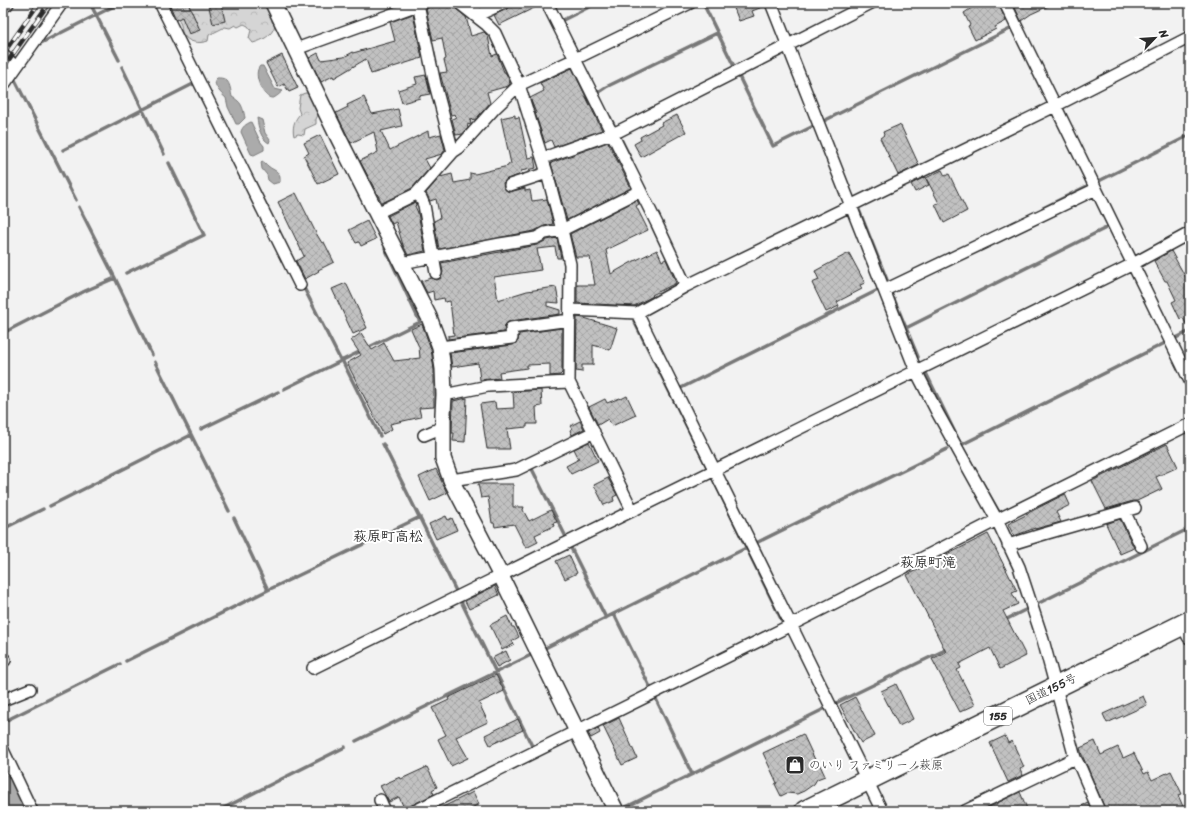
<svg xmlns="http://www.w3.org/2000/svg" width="1193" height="814" viewBox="0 0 1193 814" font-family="Sriracha,'Klee One',sans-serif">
<defs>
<pattern id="forest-crowns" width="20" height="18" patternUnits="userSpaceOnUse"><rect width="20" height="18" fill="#d5d5d5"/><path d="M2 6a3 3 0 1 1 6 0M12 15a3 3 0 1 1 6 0" fill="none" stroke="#b7b7b7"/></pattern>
<pattern id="building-cross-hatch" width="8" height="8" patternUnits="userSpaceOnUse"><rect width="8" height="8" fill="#c1c1c1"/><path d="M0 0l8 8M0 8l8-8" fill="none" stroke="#a6a6a6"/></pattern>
</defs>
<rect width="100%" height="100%" fill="#f2f2f2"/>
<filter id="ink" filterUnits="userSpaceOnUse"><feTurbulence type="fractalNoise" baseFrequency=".025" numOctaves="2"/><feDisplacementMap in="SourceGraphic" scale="8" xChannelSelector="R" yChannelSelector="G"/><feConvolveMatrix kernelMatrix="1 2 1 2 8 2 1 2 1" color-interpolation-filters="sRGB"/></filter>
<g filter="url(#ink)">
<path fill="url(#forest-crowns)" stroke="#808080" d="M170 3H265V7L272 15V22L275 25C272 36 263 40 253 43L249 38 251 30 248 26 244 24 238 27 235 25 230 28 225 27 209 35 208 41C199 44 188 43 183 34 181 31 182 28 181 25 177 15 171 15 170 3Z
M305 93H311L319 113 316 119V124L305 129 304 135 298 134 294 136C292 128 294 120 300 114L298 108 300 95Z"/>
<path fill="#ababab" stroke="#787878" d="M260 66H263L275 89 283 91C280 93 276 98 272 98 263 98 252 74 260 66Z
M217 78C230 77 230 87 232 97 234 98 236 99 238 101 242 104 244 112 245 118L239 124H236L228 107 226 98C221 94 214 86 215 80Z
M257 118 262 120 265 133 270 140 269 143C261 139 258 127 257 118Z
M251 122 260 141 264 146V150L254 155 251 154 241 132C242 127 246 124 251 122Z
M262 161C264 162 266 164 268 166 275 172 281 170 280 182L273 184 268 180 267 175 262 169 261 162Z"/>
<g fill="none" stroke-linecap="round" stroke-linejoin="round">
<path stroke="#787878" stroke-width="3.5" d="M90 3 119 60
M703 3 773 146 1012 28
M561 21 597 3
M37 46 39 44 120 3
M122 67 164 154
M14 78 76 200
M597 93 606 87 717 33
M610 117 632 161
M63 150 195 83
M1097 182 1190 135
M79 207 115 278 152 355
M1043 208 1089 185 1087 182
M859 210 887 280
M126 273 204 235 169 163
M304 288 341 361
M894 299 918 357
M634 321 706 465
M906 328 1110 226
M3 333 85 291 115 278
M1176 338 1190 331
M342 360 380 436
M155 362 229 511
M925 371 961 445 999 512
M284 389 420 322 385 248
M679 389 878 290
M201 429 278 392
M383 444 457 593
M961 445 1167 342
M531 467 567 539
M712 477 783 623
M50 506 191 435
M3 529 43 509
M756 543 947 449
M570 546 606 618
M268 590 420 517
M460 599 533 748
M1039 603 1190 528
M614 614 652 691
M1003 621 1025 610
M545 648 746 548
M126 661 268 590 234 518
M655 697 692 774
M836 703 949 648
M3 722 120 664
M356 741 531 655
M624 808 826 708
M218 811 345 747"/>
<path stroke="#ababab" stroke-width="22" d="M3 785 15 811"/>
</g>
<path fill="url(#building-cross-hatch)" stroke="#2b2b2b" d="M169 3H188L200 30 189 34 182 17 176 20Z
M208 3H221L225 21 213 24Z
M430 3H450L455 8 466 17 471 36 484 32 488 36 492 56 497 54 504 72H505L508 77 510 84 508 86 487 92 490 103 476 119 470 120 471 124 467 125 468 128 463 134 456 135 452 119 456 117 455 114 451 115 440 73 447 72 444 60 446 59 442 38 433 40 426 9 429 7Z
M511 3H540V5L499 25 494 15 507 9 510 7Z
M732 3H764L765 6 752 11 754 16 739 21Z
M971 3H998L1006 21 995 27 996 29 975 40 968 26 970 25 964 13 973 7Z
M1013 3H1055L1031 14 1021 21Z
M413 14 422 58 371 74 366 59 334 78 333 76 321 82 309 58 318 53 321 60 344 57 353 52V53L395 41 390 22Z
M282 55 298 88 289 92 284 84 278 87 266 63Z
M572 68 602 130 554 147 551 140 545 143 535 113H536L530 98 544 91 540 83Z
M426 75 430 94 419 96 420 98 402 103 398 90 417 84 415 77Z
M364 97 372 114 398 109 402 126 381 131 390 150 428 131 429 137 441 134 445 150 442 154 425 159 430 168 412 188 382 203 360 161 378 152 374 132 351 143 336 113 348 107 347 105Z
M515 115V118L519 117 528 158 534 157 536 168 521 171 522 174 507 179 503 183 504 188 506 190 509 192 525 188V191L530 190 532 201 547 199 553 224 544 226 534 231 439 249 434 221 440 218 436 199 430 201 426 193 440 177 452 174 454 183 470 180V173L475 174 508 166V164H511L501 118Z
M677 115 686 132 641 157 634 144 641 140 640 137 662 125 661 123Z
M899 125 900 126H901L919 165 898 175 880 138 884 135 883 132Z
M320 135 339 174 318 184 304 156 309 153 304 143Z
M608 142 631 188 567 220 551 163Z
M942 170 945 176 949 174 967 211 944 223 935 204 939 203 926 178Z
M925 177 929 185 915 192 911 184Z
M296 193 316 233 322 243 324 242 334 262 318 270 319 271 305 279 296 261 304 256 278 202Z
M637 200 639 204 636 206 648 230 606 250 611 274 632 262 657 250 662 261 666 259 676 283 652 295 653 296 634 306 577 303V285H595L590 257H576L570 234Z
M415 202 416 205 415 206 418 213 425 251 408 255 403 245 396 222 392 224 388 216Z
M367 221 376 239 361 246 359 242 356 243 349 230Z
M557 238 561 258H557L555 247 537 249 541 270 494 277 498 300 527 291 556 287 559 303 547 302V306L560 310V314L510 321 505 325 504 332 448 339V336L454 335 450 301 445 302 444 298 434 300 433 291 427 293 421 281 431 278 437 280 441 278 443 272 441 263 537 245 547 240Z
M1171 251 1190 285V331L1183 318 1180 319 1172 302 1176 300 1167 281H1165L1154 261Z
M849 253 865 283 860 285 862 289 837 302 839 306 826 312 812 283 819 280 815 271Z
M346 283 367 328 353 334 332 289Z
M577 317 584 318 617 328 610 350 593 345V365H582V372L576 371Z
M422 324 431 349 434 370V407L419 408 421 417 390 424 392 429 383 434 347 363 361 355 351 340 361 333 372 350 384 343 394 361 420 358 419 347 411 329Z
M562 328V373L560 375 550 376V364L527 365V368L499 372 500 378 480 380 478 363 452 367 450 353 513 345 518 341 519 334Z
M541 390 542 406 536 407 537 424H527V427L507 429 510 449H487L480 404 495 402 496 409 514 408 513 392Z
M627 396 636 415 612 426 608 419 598 425 589 407 605 399 607 403 620 398 621 399Z
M467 398 465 442 453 441 454 433H452L453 401Z
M580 421 584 429 572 435 570 430 572 429 570 426Z
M589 442 598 461 571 474 566 466 579 459 574 449Z
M1167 444 1178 467 1156 477 1162 489 1137 501H1133L1106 509 1092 481Z
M436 469 447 493 430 501 419 477Z
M608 478 617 495 613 497 614 501 604 505 594 485Z
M478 484H513V507H524L523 510 529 521 551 510 557 522 553 523 554 526 535 535 538 542 526 548 514 524 495 527 494 523H492L488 497 481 498Z
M1065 494 1070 505 1056 512 1061 522 1035 529V528L1014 536 1008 524 1028 514V513Z
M446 516 448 520 452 518 457 530 436 539 429 524Z
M1120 519 1134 548 1120 554 1106 524Z
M988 534 1017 591 1012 593 1018 604 1003 611 1026 656 1000 669 990 648 959 664 961 668 957 670 975 705 960 712 932 659 946 652 907 575Z
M569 555 577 573 565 579 556 561Z
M495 586 499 595 469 609 465 601Z
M507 616 512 627H514L519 637 512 641 514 644 502 650 490 625Z
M506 651 510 660 497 667 492 658Z
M496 675 504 691 479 703 488 722 456 737 468 758 451 766 438 739 446 735 432 708 449 700 448 698Z
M896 684 913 719 899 726 881 691Z
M1143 696 1147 705 1107 723 1103 714Z
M855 697 875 736 861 743 840 705Z
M619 718 637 758 622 765 603 726Z
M518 719 523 730 490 745 485 735Z
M598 728 600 733 591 738 588 733Z
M803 734 817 764 819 763 825 776 817 779 814 784 804 791 797 794 787 793 781 796 775 784 777 783 763 753Z
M1005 736 1008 743 1012 741 1024 767 1020 769 1023 775 1008 782 990 743Z
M1095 741 1101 755 1118 747 1123 758 1134 753 1144 774 1148 772 1152 780 1171 771 1182 794 1178 795 1185 811H1159L1158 808 1151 811H1106L1087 766 1082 755 1080 748Z
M427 767 437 787 432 790 434 794 412 805 405 810 399 797 389 802 380 786 400 777 401 779Z
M473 792 479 804 466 811H435Z
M1020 792 1028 811H981Z
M1088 803 1091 811H1070Z"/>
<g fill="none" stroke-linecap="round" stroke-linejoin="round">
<g stroke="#2b2b2b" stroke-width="14">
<path id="street" d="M160 3 300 285
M474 3 476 16 504 3
M547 3 657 224 686 286
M771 3 916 371 937 412 997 520 1019 567 1043 640 1075 758 1081 769 1099 811
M1005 3 1190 381
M418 4 435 84 453 152
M296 49 423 3
M3 55 16 67
M3 86 62 3
M543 158 619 131 871 3
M510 185 547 173
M416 194 421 198 424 205 436 273
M377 213 416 194 453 152 459 148 494 109 519 85 495 33 487 25 459 3
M402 263 500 244 536 238 545 233 562 230 640 191
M885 290 1096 189
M570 310 637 313 686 286 1055 106 1190 37
M637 313 791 625 882 811
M440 347 512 338 511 328 570 320
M444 395 488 386 569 382
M424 435 436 430H443
M451 480 516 470 594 432
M632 510 569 382 570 264 562 230 547 173 519 85 575 59 690 3
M1124 511 1141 546
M1008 545 1044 534 1135 508
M3 661 5 660
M313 668 1133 264 1190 233
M3 700 30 689
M3 750 32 811
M380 800 385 811
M415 811 791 625 997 520 1190 424
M965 811 1075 758"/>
</g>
<g stroke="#2b2b2b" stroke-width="18">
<path id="secondary" d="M273 3 338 137 429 317 440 347 443 369 444 395 443 414V458L451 480 501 576 616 811
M3 4 6 3
M1184 623 1190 636"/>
</g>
<g stroke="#2b2b2b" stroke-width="23">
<path id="highway" d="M805 811 1190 621"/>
</g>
<use href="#street" stroke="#fff" stroke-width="11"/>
<use href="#secondary" stroke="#fff" stroke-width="15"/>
<use href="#highway" stroke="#fff" stroke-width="20"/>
<g stroke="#2b2b2b" stroke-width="4.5">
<path id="rail" d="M3 54 39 3
M3 68 49 3"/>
</g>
<use href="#rail" stroke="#fff" stroke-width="3" stroke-dasharray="9" stroke-linecap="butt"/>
</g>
</g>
<defs>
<g id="shop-square" transform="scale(1)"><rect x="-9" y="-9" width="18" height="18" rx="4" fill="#2b2b2b" stroke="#fff"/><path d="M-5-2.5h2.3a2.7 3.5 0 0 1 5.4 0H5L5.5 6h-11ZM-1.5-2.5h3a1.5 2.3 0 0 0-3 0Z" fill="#fff"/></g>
</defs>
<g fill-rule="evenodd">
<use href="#shop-square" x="795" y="765"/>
</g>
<g text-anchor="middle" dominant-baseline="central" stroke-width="4" stroke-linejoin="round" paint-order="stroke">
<rect fill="#fff" stroke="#6b6b6b" stroke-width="1" x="984" y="707" width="28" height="18" rx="3"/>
<g font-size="11" font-weight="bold" fill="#2b2b2b">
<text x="998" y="716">155</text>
</g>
<g font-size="12" fill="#2b2b2b" stroke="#fff">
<text transform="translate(1051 689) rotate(-26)">国道155号</text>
</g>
<g font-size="12" fill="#2b2b2b" stroke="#fff" text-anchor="start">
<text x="809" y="765">のいり ファミリーノ萩原</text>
</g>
<g font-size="14" font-weight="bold" fill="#2b2b2b" stroke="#fff">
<text x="388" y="536">萩原町高松</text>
<text x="928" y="562">萩原町滝</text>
</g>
</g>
<rect width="1193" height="814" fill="none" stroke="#fff" stroke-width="16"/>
<rect x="8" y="8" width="1177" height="798" fill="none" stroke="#2b2b2b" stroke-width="1.5" filter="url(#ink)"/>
<g transform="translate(1155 38) rotate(65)" stroke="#ffffff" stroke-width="3" paint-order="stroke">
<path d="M0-3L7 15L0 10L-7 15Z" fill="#2b2b2b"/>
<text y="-6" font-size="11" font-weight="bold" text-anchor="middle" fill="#2b2b2b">N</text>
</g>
</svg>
